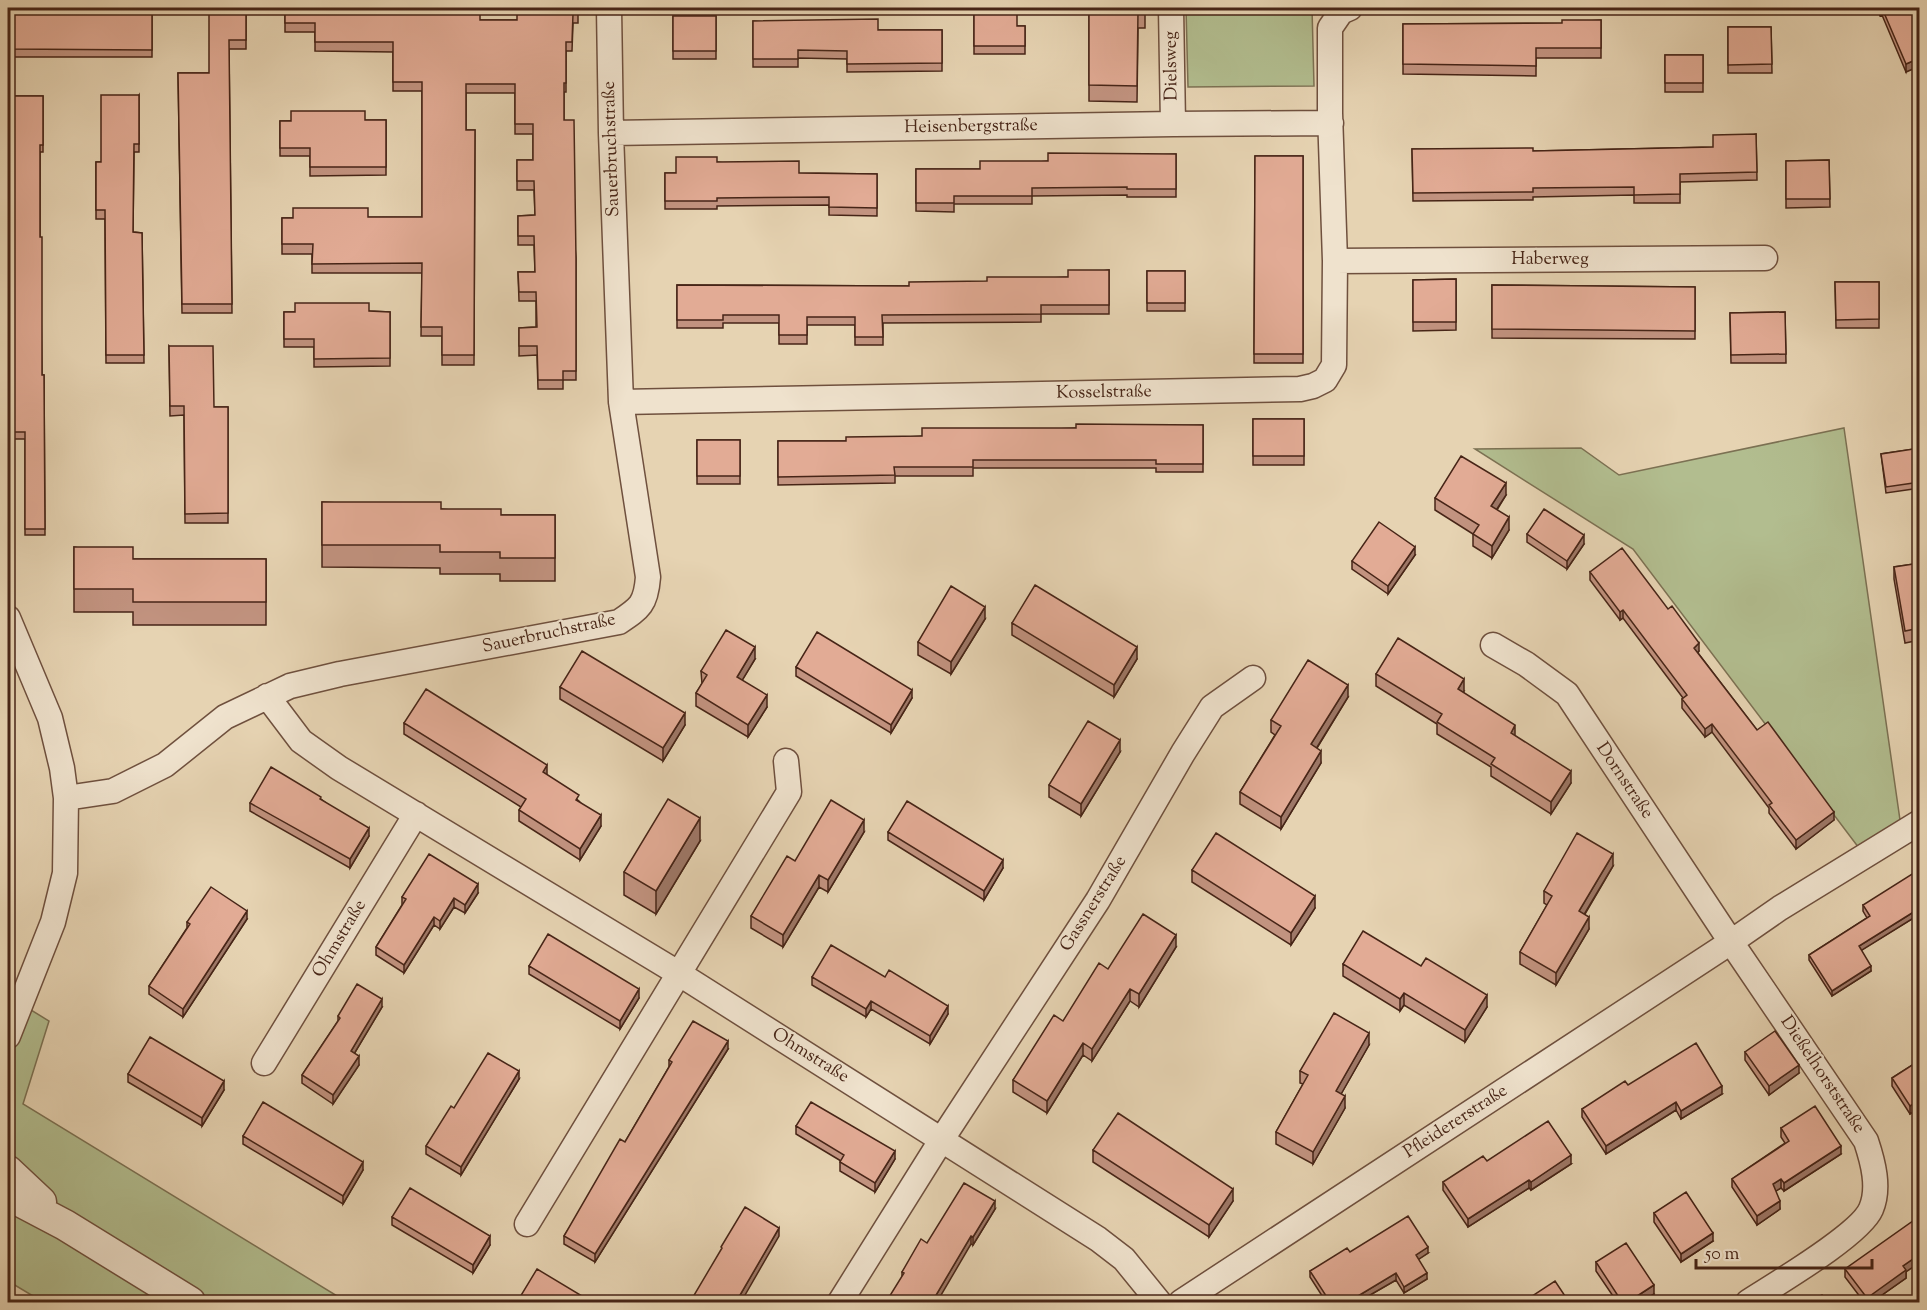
<svg xmlns="http://www.w3.org/2000/svg" width="1927" height="1310" viewBox="0 0 1927 1310" font-family="'Sorts Mill Goudy',serif">
<rect width="100%" height="100%" fill="#e6d3b2"/>
<filter id="stains"><feTurbulence type="fractalNoise" baseFrequency=".00333" numOctaves="4"/><feColorMatrix values="0 0 0 0 .2 0 0 0 0 .09 0 0 0 0 .02 0 0 0 .5 -.17"/></filter>
<radialGradient id="worn" r=".72"><stop offset=".6" stop-color="#630" stop-opacity="0"/><stop offset="1" stop-color="#630" stop-opacity=".3"/></radialGradient>
<path fill="#b2bd8f" stroke="#7c7153" stroke-width="1.5" d="M1186 8H1312L1314 86 1188 87Z
M1844 428 1902 834 1865 856 1633 549 1475 449 1581 448 1619 475Z
M8 996 49 1021 23 1104 347 1302H43L8 1281Z"/>
<g fill="none" stroke-linecap="round" stroke-linejoin="round">
<g stroke="#6f503e" stroke-width="27">
<path id="minor" d="M1171 8 1173 124
M611 133 1173 124 1331 123
M1335 261 1765 258
M621 402 1300 389 1313 386 1325 380 1334 365 1335 261 1330 113V28L1341 12 1350 8
M8 618 50 718 62 768 66 798 65 873 53 922 8 1036
M1493 645 1526 664 1567 694 1731 942 1866 1141C1873 1162 1880 1188 1871 1209 1860 1235 1774 1285 1748 1302
M267 696 301 741 339 768 678 973 1098 1239 1124 1259 1159 1302
M66 798 113 791 165 765 225 717 290 686 340 674 619 622C640 608 646 604 648 577L621 402 611 133 609 8
M264 1063 416 814
M527 1224 789 792 786 761
M840 1302 942 1139 1098 900 1183 753 1212 707 1253 678
M1181 1302 1731 942 1780 908 1920 822"/>
</g>
<g stroke="#6f503e" stroke-width="33">
<path id="tertiary" d="M8 1171 41 1202
M8 1195 65 1225 190 1302"/>
</g>
<use href="#minor" stroke="#efe2cd" stroke-width="24"/>
<use href="#tertiary" stroke="#efe2cd" stroke-width="30"/>
</g>
<path fill="#c29380" stroke="#472517" stroke-width="1.5" d="M8 8H152V57H8Z
M246 8V49H229L232 313H182L178 73H209Z
M285 8 480 20H517L578 8V23H573L572 51H566V92H564V120L576 258V380H563V389H538L537 355 519 356V328L536 327V301H519L518 272H535L534 245H518V216L535 215 534 190H517V160H533V134H515V93H466V130H475L474 365H442V336H421L422 273H312V254H282V218L422 217V91H393V52L315 51V32H285Z
M1145 8V28H1138L1137 102 1089 101V11Z
M1877 8H1920L1906 72 1882 15 1880 16Z
M974 11 1017 26H1025V54H974Z
M673 16H716V59H673Z
M1601 20V58H1536V76L1403 74V24L1562 23Z
M753 21 878 30H942V71L847 72V59L798 58V67H753Z
M1728 27H1771L1772 73H1728Z
M1665 55H1703V92H1665Z
M139 95V152H134L133 232 142 233 144 363H106L105 219H96V162H101Z
M8 96H43V152H40V237L42 375H44L45 535H25V439H8Z
M386 120V175L310 176V156H280V121Z
M1756 134 1757 180 1680 182V203H1634V195L1533 197V200L1413 201 1412 149 1533 151 1713 147Z
M1176 154V197H1127V195L1032 196V204H954V212L916 211V169H980L1048 161Z
M1255 156H1303V363H1254Z
M1829 160 1830 207 1786 208V161Z
M717 162 799 173 877 174V216L829 215V205L717 206V209H665V173H676Z
M1109 270V314H1041V322L883 323V345H855V325H807V344H779V323H723V328H677V285L909 286 1068 277Z
M1147 271H1185V311H1147Z
M1456 279V330L1413 331V280Z
M1835 282H1879V328H1836Z
M1492 285 1695 287V339L1492 338Z
M369 311 390 312V366L314 367V347H284V312Z
M1785 312 1786 363H1731L1730 313Z
M169 346 214 407H228V523H185L184 415 170 416Z
M1253 419H1304V465H1253Z
M1203 425V472H1156V468H973V476H895V483L778 485V441H846L922 436 1076 428Z
M697 440H740V484H697Z
M1920 448V488L1886 493 1881 454Z
M1506 495 1497 510 1509 530 1492 558 1473 546V534L1435 510V498Z
M322 502 441 509 501 515H555V581H500V574H440V568L322 567Z
M1527 534 1584 544 1567 569 1527 542Z
M74 547 133 559H266V625H133V612H74Z
M1415 555 1388 594 1352 569V561Z
M1920 563V640L1905 643 1894 579V567Z
M1590 572 1699 651 1698 653 1757 730 1834 820 1796 849 1769 813V808L1712 732 1705 737 1682 708V699L1683 698 1623 618 1620 620 1590 580Z
M985 619 951 674 918 655V642Z
M1012 623 1137 659 1114 697 1012 635Z
M755 659 742 680 767 707 748 737 696 706V693L702 684 701 671Z
M796 667 912 698 891 733 796 676Z
M1376 674 1464 691 1463 692 1571 783 1551 814 1491 776V767L1437 734V724L1376 686Z
M560 687 685 725 663 761 560 699Z
M1348 697 1317 748 1321 763 1281 829 1240 804V792L1275 735 1271 732V720Z
M404 723 547 775 579 801 601 826 580 860 519 821V810L521 807 404 734Z
M1120 752 1081 816 1049 797V785Z
M321 799 369 836 350 868 250 811V803Z
M864 832 828 892 819 887 783 947 751 928V916L795 861Z
M888 832 1003 868 984 900 888 840Z
M700 841 656 914 624 895V872Z
M1613 866 1585 914 1589 929 1556 985 1520 964V952L1547 905 1544 903V891Z
M1192 870 1315 908 1291 945 1192 882Z
M478 893 465 913 454 907 440 929 434 925 404 973 376 955V947L402 905V897Z
M1863 905 1920 914 1861 950 1871 971 1832 996 1809 960V955L1867 918 1863 911Z
M247 919 183 1017 149 994V986L187 928V922Z
M1176 947 1139 1007 1130 1001 1092 1061 1083 1055 1047 1113 1013 1092V1080L1108 969Z
M1343 964 1487 1007 1465 1042 1404 1005 1400 1011 1343 976Z
M529 966 639 998 620 1029 529 974Z
M812 977 948 1014 930 1044 871 1009 866 1017 812 985Z
M382 1007 354 1054 359 1065 333 1104 302 1083V1075L338 1021V1016Z
M1369 1045 1341 1094 1345 1108 1313 1164 1276 1144V1132L1303 1084 1300 1083V1071Z
M728 1049 595 1262 564 1244V1236L625 1142 669 1067V1060Z
M1745 1052 1799 1073 1769 1095 1745 1060Z
M1920 1060V1108L1910 1114 1892 1086V1078Z
M128 1074 224 1090 202 1126 128 1082Z
M519 1079 461 1175 426 1154V1146L454 1108Z
M1628 1085 1722 1094 1681 1119 1676 1110 1606 1154 1582 1117V1109Z
M796 1126 895 1159 875 1192 840 1171V1162L841 1161 796 1134Z
M1781 1128 1841 1154 1784 1191 1781 1188 1775 1191 1780 1209 1757 1225 1732 1187V1179L1785 1143 1781 1137Z
M243 1136 363 1170 343 1204 243 1144Z
M1093 1150 1233 1201 1209 1237 1093 1162Z
M1487 1161 1571 1164 1531 1190 1529 1188 1468 1227 1443 1190V1182Z
M995 1209 973 1245 971 1244 902 1276V1272L927 1243Z
M1654 1213 1713 1241 1681 1262 1654 1222Z
M392 1217 490 1245 473 1273 392 1225Z
M1350 1252 1428 1253 1418 1259 1427 1279 1404 1293 1396 1280 1358 1302H1326L1310 1277V1271Z
M1596 1262 1654 1294 1641 1302H1617L1596 1271Z
M1845 1269 1906 1272V1278L1872 1302H1864L1845 1277Z"/>
<path fill="#9e7868" stroke="#472517" stroke-width="1.5" d="M1920 58V66L1906 72V64Z
M1506 483V495L1491 518V506Z
M1509 517V530L1492 558V546Z
M1584 535V544L1567 569V561Z
M1415 547V555L1388 594V586Z
M985 607V619L951 674V662Z
M1623 610V618L1620 620V612Z
M1699 643V651L1694 656V648Z
M755 647V659L737 689V677Z
M1137 647V659L1114 697V685Z
M1464 679V691L1458 701V689Z
M1348 685V697L1311 757V744Z
M912 690V698L891 733V725Z
M767 695V707L748 737V725Z
M685 713V725L663 761V748Z
M1712 724V732L1705 737V729Z
M1515 725V737L1511 733Z
M1120 740V752L1081 816V804Z
M1321 751V763L1281 829V817Z
M547 765V776L543 772Z
M1571 771V783L1551 814V802Z
M1834 812V820L1796 849V840Z
M601 815V826L580 860V849Z
M700 818V841L656 914V891Z
M864 820V832L828 892V880Z
M369 828V836L350 868V859Z
M1613 854V866L1579 923V911Z
M1003 860V868L984 900V891Z
M819 875V887L783 947V935Z
M478 884V893L465 913V905Z
M1315 896V908L1291 945V933Z
M454 898V907L440 929V921Z
M1920 908V914L1859 952V946Z
M247 911V919L183 1017V1009Z
M434 917V925L404 973V965Z
M1589 917V929L1556 985V973Z
M1176 935V947L1139 1007V994Z
M1871 966V971L1832 996V991Z
M639 989V998L620 1029V1021Z
M1130 989V1001L1092 1061V1049Z
M1404 993V1005L1400 1011V999Z
M1487 995V1007L1465 1042V1030Z
M382 999V1007L351 1059V1051Z
M871 1001V1009L866 1017V1009Z
M948 1006V1014L930 1044V1036Z
M1369 1033V1045L1336 1103V1091Z
M728 1041V1049L595 1262V1254Z
M1083 1043V1055L1047 1113V1101Z
M359 1056V1065L333 1104V1095Z
M1799 1065V1073L1769 1095V1086Z
M519 1071V1079L461 1175V1167Z
M224 1081V1090L202 1126V1118Z
M1722 1086V1094L1681 1119V1111Z
M1345 1096V1108L1313 1164V1152Z
M1920 1100V1108L1910 1114V1106Z
M1676 1102V1110L1606 1154V1146Z
M1841 1146V1154L1784 1191V1183Z
M895 1151V1159L875 1192V1183Z
M1571 1155V1164L1531 1190V1182Z
M363 1162V1170L343 1204V1196Z
M1781 1179V1188L1773 1193V1184Z
M1529 1180V1188L1468 1227V1219Z
M1233 1189V1201L1209 1237V1225Z
M995 1201V1209L973 1245V1237Z
M1780 1201V1209L1757 1225V1216Z
M779 1228V1236L741 1302H736Z
M1713 1233V1241L1681 1262V1254Z
M490 1236V1245L473 1273V1265Z
M971 1236V1244L937 1302H932Z
M1428 1247V1253L1416 1261V1255Z
M1920 1254V1262L1906 1272V1278L1872 1302H1867V1298L1903 1266Z
M1396 1273V1280L1358 1302H1348Z
M1427 1273V1279L1404 1293V1287Z
M1654 1285V1294L1641 1302H1628Z"/>
<path fill="#e2ab95" stroke="#472517" stroke-width="1.5" d="M8 8H152V50L8 49Z
M209 8H246V40H229L232 304H182L178 73H209Z
M285 8H480V20H517V8H578V14H573L572 42H566V83H564V120H574L576 258V371H563V380H538L537 346H519V328L537 327 536 292H519L518 272H535L534 236H518V216L535 215 534 181H517V160H533V124H515V84H466V130H475L474 355H442V327H421L422 263 312 264 313 244H282V218H293V208H368V217H422V82H393V42H315V23H285Z
M1096 8H1145V12H1138L1137 86 1089 85V11H1096Z
M1882 8H1920V58L1906 64Z
M974 11H1017V26H1025V46H974Z
M673 16H716V51H673Z
M878 19V30H942V63L847 64V51L798 50V59H753V21Z
M1562 20H1601V48H1536V66L1403 64V24L1562 23Z
M1728 27H1771L1772 64 1728 65Z
M1665 55H1703V83H1665Z
M101 95H139V144H134L133 232 142 233 144 355H106L105 210H96V162H101Z
M8 96H43V145H40V237H42V375H44L45 529H25V432H8Z
M291 111H365V120H386V167H310V148H280V121H291Z
M1756 134 1757 172 1680 174V194L1634 195V187L1533 188V192L1413 193 1412 149 1533 148V151L1713 147V135Z
M1048 153 1176 154V189H1127V187L1032 188V196H954V203H916V169H980V161H1048Z
M1255 156H1303V354H1254Z
M676 157H717V162L799 161V173L877 174V208L829 207V197L717 198V201H665V173H676Z
M1829 160 1830 199H1786V161Z
M1068 270H1109V305H1041V314L882 315 883 337H855V317H807V335H779V315H723V320H677V285L909 286V282L987 281V277H1068Z
M1147 271H1185V303H1147Z
M1456 279V322H1413V280Z
M1835 282H1879V319L1836 320Z
M1492 285 1695 287V331L1492 329Z
M295 303H369V311L390 312V358L314 359V339H284V312H295Z
M1785 312 1786 354 1731 355 1730 313Z
M169 346H213L214 407H228V513L185 514 184 406H170Z
M1253 419H1304V456H1253Z
M1076 424 1203 425V464H1156V460H973V467H894L895 475 778 477V441H846V437L922 436V428H1076Z
M697 440H740V476H697Z
M1920 448V482L1886 487 1881 454Z
M1461 456 1506 483 1491 506 1509 517 1492 546 1473 534 1479 525 1435 498Z
M322 502H441V509H501V515H555V558H500V552H440V545H322Z
M1544 509 1584 535 1567 561 1527 534Z
M1379 522 1415 547 1388 586 1352 561Z
M74 547H133V559H266V602H133V589H74Z
M1622 548 1668 609 1672 606 1699 643 1694 648 1757 730 1768 722 1834 812 1796 840 1769 805 1772 803 1712 724 1705 729 1682 699 1687 695 1623 610 1620 612 1590 572Z
M1920 563V628L1905 631 1894 567Z
M1035 585 1137 647 1114 685 1012 623Z
M951 586 985 607 951 662 918 642Z
M726 630 755 647 737 677 767 695 748 725 696 693 707 675 701 671Z
M817 632 912 690 891 725 796 667Z
M1398 638 1464 679 1458 689 1515 725 1511 733 1571 771 1551 802 1491 764 1495 758 1437 722 1442 714 1376 674Z
M582 651 685 713 663 748 560 687Z
M1308 660 1348 685 1311 744 1321 751 1281 817 1240 792 1281 726 1271 720Z
M426 689 547 765 543 772 579 795 576 800 601 815 580 849 519 810 526 799 404 723Z
M1088 721 1120 740 1081 804 1049 785Z
M271 767 321 797 320 799 369 828 350 859 250 803Z
M668 799 700 818 656 891 624 872Z
M831 800 864 820 828 880 819 875 783 935 751 916 787 856 795 861Z
M907 801 1003 860 984 891 888 832Z
M1216 833 1315 896 1291 933 1192 870Z
M1577 833 1613 854 1579 911 1589 917 1556 973 1520 952 1552 896 1544 891Z
M429 854 478 884 465 905 454 898 440 921 434 917 404 965 376 947 406 899 402 897Z
M1920 869V908L1859 946 1871 966 1832 991 1809 955 1870 916 1863 905Z
M211 887 247 911 183 1009 149 986 190 924 187 922Z
M1143 914 1176 935 1139 994 1130 989 1092 1049 1083 1043 1047 1101 1013 1080 1054 1015 1063 1021 1099 963 1108 969Z
M1363 931 1421 966 1426 958 1487 995 1465 1030 1404 993 1400 999 1343 964Z
M548 934 639 989 620 1021 529 966Z
M831 945 885 977 889 970 948 1006 930 1036 871 1001 866 1009 812 977Z
M357 984 382 999 351 1051 359 1056 333 1095 302 1075 340 1018 338 1016Z
M1334 1013 1369 1033 1336 1091 1345 1096 1313 1152 1276 1132 1308 1075 1300 1071Z
M693 1021 728 1041 595 1254 564 1236 620 1139 625 1142 672 1062 669 1060Z
M1775 1031 1799 1065 1769 1086 1745 1052Z
M150 1037 224 1081 202 1118 128 1074Z
M1696 1043 1722 1086 1681 1111 1676 1102 1606 1146 1582 1109 1625 1081 1628 1085Z
M488 1053 519 1071 461 1167 426 1146 451 1106 454 1108Z
M1920 1060V1100L1910 1106 1892 1078Z
M263 1102 363 1162 343 1196 243 1136Z
M811 1102 895 1151 875 1183 840 1162 844 1155 796 1126Z
M1815 1106 1841 1146 1784 1183 1781 1179 1773 1184 1780 1201 1757 1216 1732 1179 1789 1141 1781 1128Z
M1118 1113 1233 1189 1209 1225 1093 1150Z
M1548 1121 1571 1155 1531 1182 1529 1180 1468 1219 1443 1182 1483 1156 1487 1161Z
M964 1183 995 1201 973 1237 971 1236 932 1302H886L904 1273 902 1272 921 1239 927 1243Z
M410 1188 490 1236 473 1265 392 1217Z
M1686 1192 1713 1233 1681 1254 1654 1213Z
M745 1207 779 1228 736 1302H690L722 1248 721 1247Z
M1408 1216 1428 1247 1416 1255 1427 1273 1404 1287 1396 1273 1348 1302H1330L1310 1271 1347 1248 1350 1252Z
M1920 1216V1254L1903 1266 1906 1270 1867 1298 1845 1269Z
M1626 1243 1654 1285 1628 1302H1622L1596 1262Z
M537 1269 592 1302H517Z
M1555 1281 1569 1302H1523Z
M8 1293 22 1302H8Z
M1822 1295 1825 1302H1806Z"/>
<g text-anchor="middle" dominant-baseline="central" stroke-width="4.5" stroke-linejoin="round" paint-order="stroke">
<g font-size="18" fill="#472517" stroke="#efe2cd">
<text transform="translate(1172 66) rotate(-91)">Dielsweg</text>
<text transform="translate(971 127) rotate(-1)">Heisenbergstraße</text>
<text transform="translate(612 149) rotate(-92)">Sauerbruchstraße</text>
<text x="1550" y="260">Haberweg</text>
<text transform="translate(1104 393) rotate(-1)">Kosselstraße</text>
<text transform="translate(549 634) rotate(-12)">Sauerbruchstraße</text>
<text transform="translate(1624 781) rotate(56)">Dornstraße</text>
<text transform="translate(1094 904) rotate(-58)">Gassnerstraße</text>
<text transform="translate(340 939) rotate(-59)">Ohmstraße</text>
<text transform="translate(810 1056) rotate(32)">Ohmstraße</text>
<text transform="translate(1822 1075) rotate(56)">Dießelhorststraße</text>
<text transform="translate(1456 1122) rotate(-33)">Pfleidererstraße</text>
</g>
</g>
<rect width="1927" height="1310" fill="none" stroke="#e6d3b2" stroke-width="30"/>
<rect x="9" y="9" width="1909" height="1292" fill="none" stroke="#472517" stroke-width="3"/>
<rect x="15" y="15" width="1897" height="1280" fill="none" stroke="#472517" stroke-width="1.5"/>
<path d="M1696 1259v9h176v-9" fill="none" stroke="#472517" stroke-width="3"/>
<text x="1705" y="1259" font-size="18" fill="#472517" stroke="#efe2cd" stroke-width="4.5" paint-order="stroke">50 m</text>
<rect width="100%" height="100%" filter="url(#stains)"/>
<rect width="100%" height="100%" fill="url(#worn)"/>
</svg>
